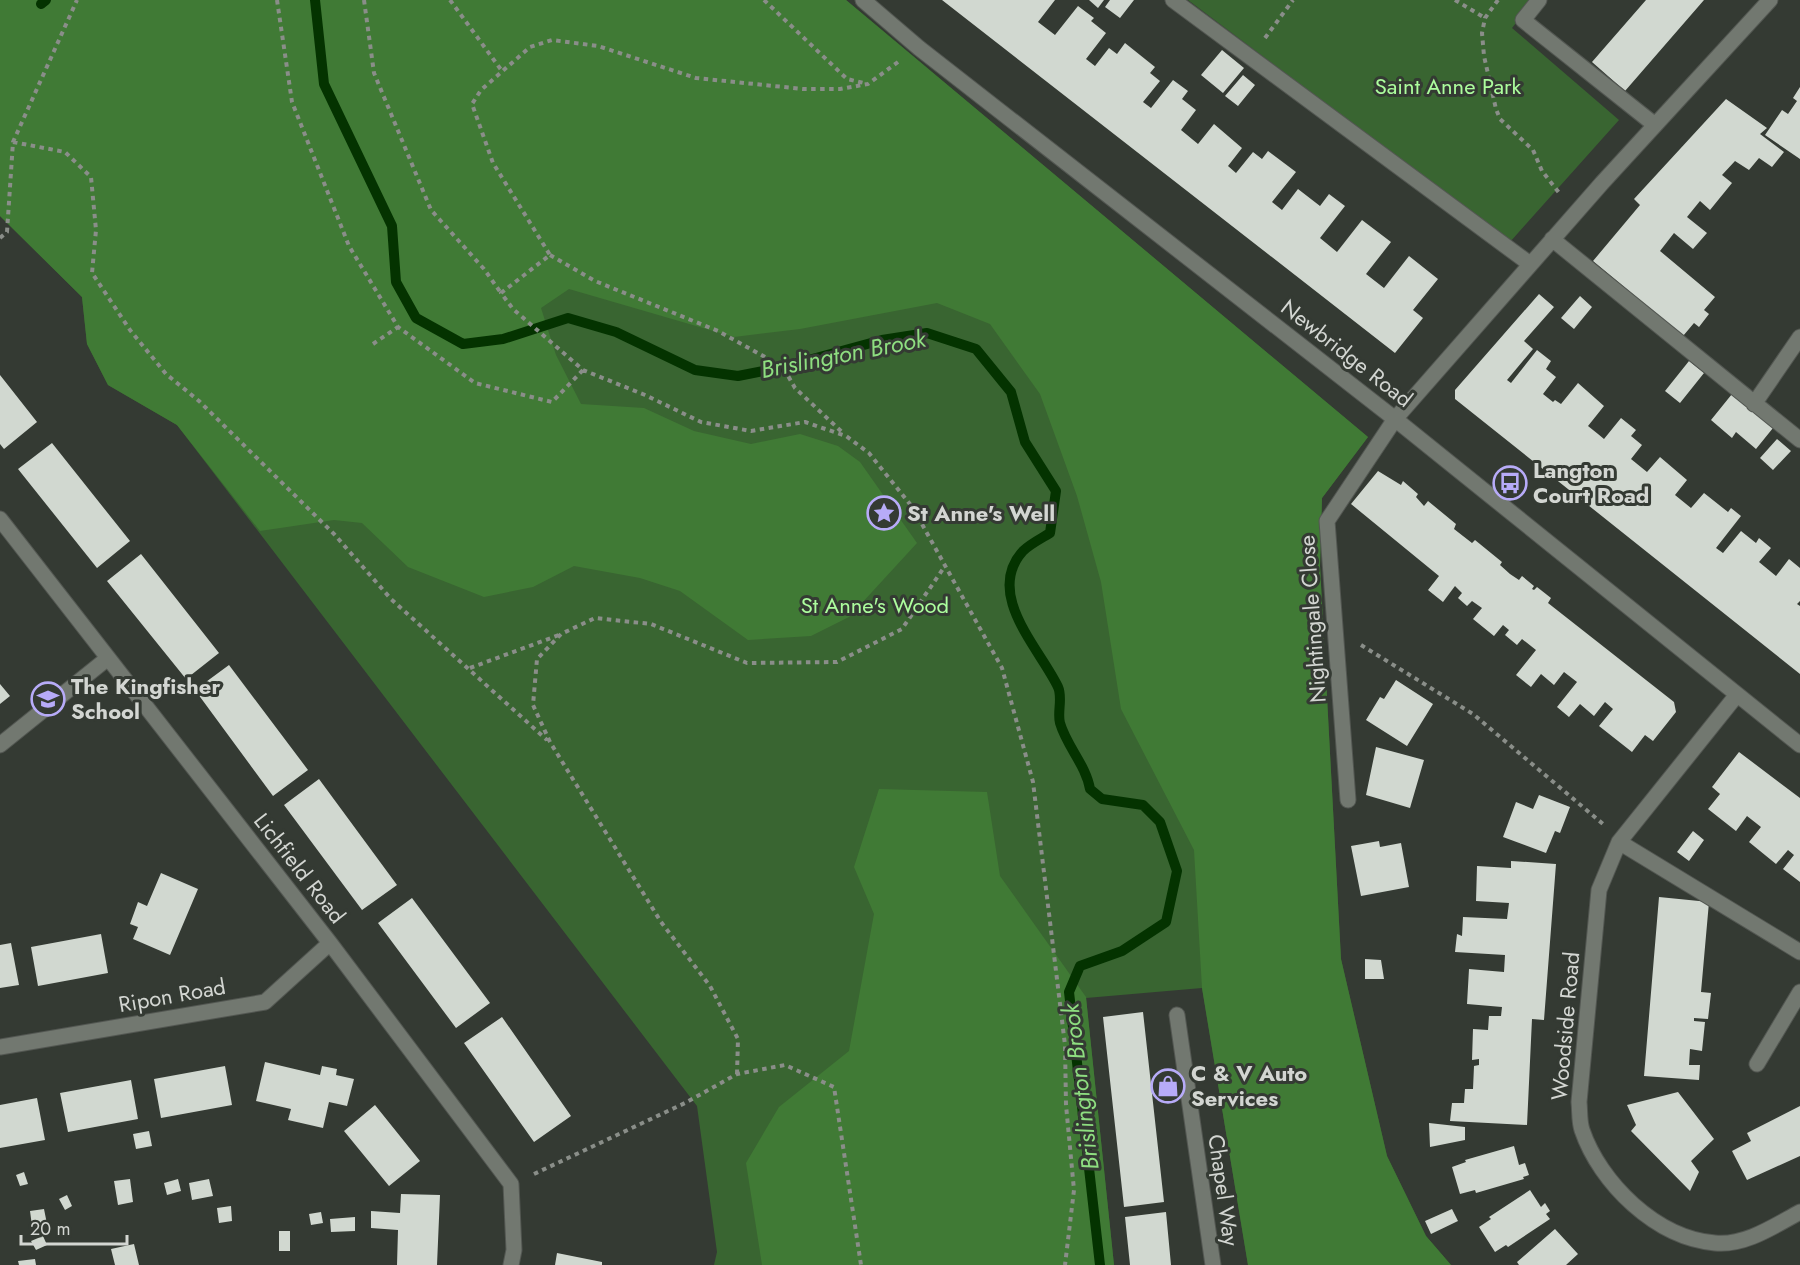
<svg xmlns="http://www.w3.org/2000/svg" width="1800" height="1265" viewBox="0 0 1800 1265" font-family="Jost,sans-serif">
<rect width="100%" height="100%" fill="#343a33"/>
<path fill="#396531" d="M0 0H846L1368 437 1322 498 1320 566 1341 959 1387 1156 1426 1236 1451 1265H1248L1202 988 1086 998 1114 1265H714L717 1252 697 1106 177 425 108 385 87 344 82 297 0 216Z
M1188 0H1534L1512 28 1619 120 1510 242Z"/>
<path fill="#407a35" d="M0 0H846L1368 437 1322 498 1320 566 1341 959 1387 1156 1426 1236 1451 1265H1248L1202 988 1194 850 1121 709 1101 582 1077 496 1040 394 990 324 937 303 800 329 734 337 569 289 541 308 556 355 581 404 644 408 694 431 751 444 800 434 838 446 860 462 917 543 849 617 811 636 748 640 680 591 640 578 574 566 533 587 484 597 408 567 362 523 334 520 260 531 177 425 108 385 87 344 82 297 0 216Z
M879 789 987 792 1000 876 1086 997 1114 1265H762L746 1163 779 1107 849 1051 874 914 854 867Z"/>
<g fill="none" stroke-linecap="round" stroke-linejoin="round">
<path stroke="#043300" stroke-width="10" d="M315 0 324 84 392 226 396 282 416 318 463 344 503 339 568 318 616 332 695 370 738 376 783 367 882 340 927 333 976 349 1011 392 1025 442 1056 491 1050 533C1042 538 1030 544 1023 551 984 594 1040 649 1058 687 1063 698 1057 712 1060 723 1067 747 1086 765 1090 789L1102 799 1143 805 1160 822 1177 871 1166 922 1122 951 1080 966 1069 992 1100 1265
M41 4 46 0"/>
</g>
<path fill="#d1d8d0" d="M942 0H1055L1038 22 1055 35 1078 6 1094 18 1091 21 1106 33 1086 59 1095 66 1109 48 1117 54 1125 43 1155 67 1150 73 1160 81 1143 102 1151 108 1173 80 1188 91 1182 99 1196 110 1181 130 1198 144 1214 124 1242 148 1228 166 1236 173 1253 152 1262 159 1268 151 1296 172 1272 202 1282 210 1298 189 1320 206 1329 194 1345 206 1320 238 1337 252 1362 220 1391 242 1366 274 1384 288 1409 256 1438 279 1413 310 1423 318 1395 353Z
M1089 0H1104L1098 8Z
M1110 0H1134L1120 18 1105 7Z
M1646 0H1704L1625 91 1592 62Z
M1222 50 1244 68 1223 93 1201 75Z
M1243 75 1255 85 1238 106 1225 96Z
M1800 87V159L1765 135 1782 110 1788 114 1797 101 1793 98Z
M1726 99 1767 128 1760 134 1784 152 1772 167 1759 158 1749 170 1735 161 1722 175 1732 183 1710 210 1700 201 1687 217 1707 233 1693 249 1674 233 1660 251 1715 297 1704 310 1709 314 1699 327 1694 323 1683 336 1593 261 1640 205 1634 199Z
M1539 294 1554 307 1524 341 1533 349 1507 380 1511 383 1537 350 1551 361 1546 369 1556 377 1543 394 1553 402 1555 400 1561 404 1578 383 1604 406 1588 426 1598 434 1604 439 1621 418 1636 430 1631 436 1642 445 1631 459 1647 472 1660 457 1687 480 1675 495 1691 508 1704 493 1728 512 1731 508 1741 516 1716 548 1723 553 1741 531 1756 543 1759 538 1771 548 1759 562 1776 576 1789 559 1800 568V601L1797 604 1800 606V674L1455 399V390Z
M1580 296 1592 307 1574 329 1561 318Z
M1689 361 1704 373 1680 403 1665 391Z
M0 375 37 422 4 449 0 444Z
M1732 394 1773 428 1756 449 1736 432 1732 438 1711 420Z
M1777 439 1791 451 1773 470 1760 458Z
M52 443 130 541 97 568 18 469Z
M1378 471 1401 485 1403 481 1418 494 1416 497 1424 506 1428 501 1456 524 1454 529 1472 543 1475 540 1502 562 1500 565 1510 574 1519 580 1522 576 1534 586 1532 589 1534 590 1537 587 1551 598 1548 603 1674 702 1676 712 1653 741 1645 735 1632 752 1599 726 1613 709 1605 702 1594 716 1580 704 1569 717 1557 707 1577 682 1564 672 1554 685 1541 674 1531 687 1516 675 1536 650 1522 639 1517 645 1505 635 1509 630 1503 625 1494 636 1473 619 1482 608 1472 601 1467 606 1458 598 1462 593 1455 586 1443 602 1428 590 1439 576 1351 504Z
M141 554 219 653 186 679 107 581Z
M229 665 308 770 273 796 195 690Z
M1396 680 1433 704 1407 746 1366 720 1380 697 1384 699Z
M0 684 10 696 0 704Z
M1376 747 1424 760 1410 808 1366 795Z
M1739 752 1800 798V882L1783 869 1794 855 1788 850 1776 864 1749 842 1761 827 1747 816 1736 831 1708 809 1720 794 1712 787Z
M319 779 397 885 362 910 284 805Z
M1539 795 1570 807 1560 833 1555 831 1546 853 1503 837 1516 802 1533 809Z
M1693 831 1704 840 1689 861 1677 852Z
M1379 841 1380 847 1401 843 1409 887 1361 896 1351 846Z
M1511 861 1556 864 1544 1020 1532 1019 1527 1125 1450 1121 1452 1103H1464L1465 1089H1473L1474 1066 1479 1065V1059L1472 1060 1473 1029 1488 1030 1489 1016H1501L1502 1007 1467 1004 1469 969 1504 972 1505 955 1455 952 1457 934 1462 936 1463 917 1507 919 1509 903 1476 901 1477 866 1511 868Z
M161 873 198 889 170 955 133 939 138 927 130 924 138 902 147 906Z
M1659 897 1709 902 1701 992 1711 993 1708 1019 1694 1018V1021L1705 1022 1702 1051 1690 1049 1689 1065H1700L1699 1080 1644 1076Z
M412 898 490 1003 456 1028 378 923Z
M101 934 108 973 38 986 31 947Z
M11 943 19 985 0 988V945Z
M1365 959 1381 960 1384 979H1365Z
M1143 1012 1164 1202 1124 1207 1103 1017Z
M502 1017 571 1116 534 1142 464 1043Z
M265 1062 320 1075 322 1066 337 1069 336 1075 354 1079 347 1106 329 1102 323 1128 288 1120 291 1109 256 1101Z
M225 1066 232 1105 161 1118 154 1079Z
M131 1080 138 1119 68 1132 60 1093Z
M1678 1092 1714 1139 1691 1161 1699 1172 1690 1191 1631 1131 1636 1125 1627 1105Z
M37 1098 45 1140 0 1148V1105Z
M375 1105 420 1161 389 1186 344 1131Z
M1800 1106V1156L1747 1180 1732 1151 1751 1141 1747 1133Z
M1429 1123 1465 1127V1140L1430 1147Z
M149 1131 152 1146 136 1149 133 1134Z
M1514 1146 1519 1165 1525 1163 1529 1175 1523 1177 1524 1179 1476 1193 1475 1190 1460 1194 1452 1167 1466 1162 1465 1160Z
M24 1172 28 1184 20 1186 16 1175Z
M130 1179 133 1202 118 1205 114 1181Z
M178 1179 181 1191 167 1195 164 1183Z
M209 1179 213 1196 192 1200 189 1183Z
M1530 1190 1541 1207 1545 1203 1550 1211 1546 1214 1550 1219 1508 1247 1506 1245 1495 1252 1479 1227 1491 1219 1489 1217Z
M401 1194 440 1195 437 1265H397L398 1230 371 1228V1211L400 1213Z
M67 1195 72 1206 65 1210 59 1199Z
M231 1206 232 1221 219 1223 217 1208Z
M44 1209 47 1224 32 1226 30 1211Z
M1452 1209 1458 1221 1431 1234 1425 1221Z
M321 1212 323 1223 311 1225 309 1214Z
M1166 1212 1171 1265H1130L1125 1217Z
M355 1217V1231L331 1232 330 1219Z
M1555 1229 1578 1254 1566 1265H1519L1517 1262Z
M279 1231H290V1251H279Z
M43 1236 47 1245 36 1250 31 1241Z
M134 1244 139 1265H115L111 1249Z
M557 1253 602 1262V1265H555Z
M35 1259 36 1265H19L18 1261Z"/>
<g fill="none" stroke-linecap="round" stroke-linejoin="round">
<g stroke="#535752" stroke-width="17">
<path id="minor" d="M863 0 919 48 1395 419 1800 745
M1173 0 1530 264
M1539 0 1523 20 1655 125
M1552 239 1800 440
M1754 404 1800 337
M0 519 330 943 511 1184 514 1250 511 1265
M1736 696 1619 842 1599 890 1579 1102C1580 1111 1579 1121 1582 1130 1600 1183 1656 1238 1715 1243 1745 1246 1774 1226 1800 1212
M0 745 108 658
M1348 800 1327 521 1395 419 1602 183 1770 0
M1619 842 1800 952
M1177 1015 1213 1265
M0 1047 265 1002 330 943
M1757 1064 1800 992"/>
</g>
<path stroke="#8a8e89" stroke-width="4" stroke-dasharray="4.5 4.5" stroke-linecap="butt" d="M277 0 292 102 349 246 398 327 475 383 552 402 583 370
M364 0 374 73 431 210 484 269 501 293
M450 0 502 71
M764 0 847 79 864 83
M1455 0 1485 18
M1498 0 1485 18 1482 33 1484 56 1496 109 1500 119 1533 150 1542 171 1560 194
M1265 38 1293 0
M898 62 868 84 840 89H803L696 78 598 46 552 40 530 47 481 90 472 104 493 163 550 255 501 293 513 309 583 370 645 395 701 422 751 431 805 422 846 436 869 453 913 508 1002 668 1033 782 1065 1045 1066 1105 1074 1190 1065 1265
M13 142 65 152 91 177 96 230 92 273 130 330 166 374 199 401 334 534 391 599 547 740
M0 238 7 232 13 142 77 0
M550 255 595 281 718 331 783 367 795 388 843 433
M373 344 398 327
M1361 645 1473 714 1603 824
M470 668 559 635
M737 1074 738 1039 710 986 661 922 550 742 533 705 537 659 561 634 595 618 651 624 747 663 837 662 902 629 945 566
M534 1174 685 1103 737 1074 785 1065 834 1087 861 1265"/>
<use href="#minor" stroke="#727870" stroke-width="15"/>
</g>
<defs>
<g id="bus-ring" transform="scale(1.725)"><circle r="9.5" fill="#343a33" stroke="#b7abf8" stroke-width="1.5"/><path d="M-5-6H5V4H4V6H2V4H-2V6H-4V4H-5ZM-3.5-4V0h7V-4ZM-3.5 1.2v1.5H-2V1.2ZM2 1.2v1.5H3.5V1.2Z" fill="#b7abf8"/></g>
<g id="sight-ring" transform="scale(1.725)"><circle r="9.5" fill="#343a33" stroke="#b7abf8" stroke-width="1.5"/><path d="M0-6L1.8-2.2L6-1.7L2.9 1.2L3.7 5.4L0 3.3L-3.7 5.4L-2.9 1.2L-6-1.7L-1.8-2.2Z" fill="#b7abf8"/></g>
<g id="school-ring" transform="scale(1.725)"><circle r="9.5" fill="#343a33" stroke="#b7abf8" stroke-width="1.5"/><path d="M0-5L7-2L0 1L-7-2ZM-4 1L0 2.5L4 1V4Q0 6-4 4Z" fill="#b7abf8"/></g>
<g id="shop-ring" transform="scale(1.725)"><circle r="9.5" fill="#343a33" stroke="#b7abf8" stroke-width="1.5"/><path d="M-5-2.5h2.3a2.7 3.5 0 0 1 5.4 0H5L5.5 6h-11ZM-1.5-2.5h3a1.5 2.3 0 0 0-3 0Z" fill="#b7abf8"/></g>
</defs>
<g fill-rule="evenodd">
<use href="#bus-ring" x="1510" y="483"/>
<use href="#sight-ring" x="884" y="513"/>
<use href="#school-ring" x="48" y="699"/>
<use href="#shop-ring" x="1168" y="1086"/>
</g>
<g text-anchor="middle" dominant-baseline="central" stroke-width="6" stroke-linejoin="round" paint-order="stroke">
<g font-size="22" fill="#acfd9d" stroke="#343a33">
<text x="1448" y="86">Saint Anne Park</text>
<text x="875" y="605">St Anne's Wood</text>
</g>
<g font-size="22" fill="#d3d6d2" stroke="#343a33">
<text transform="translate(1347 353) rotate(38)">Newbridge Road</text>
<text transform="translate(1312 619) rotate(-94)">Nightingale Close</text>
<text transform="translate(300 868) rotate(52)">Lichfield Road</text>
<text transform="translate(172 995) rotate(-10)">Ripon Road</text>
<text transform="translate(1565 1026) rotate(-85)">Woodside Road</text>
<text transform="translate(1224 1190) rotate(82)">Chapel Way</text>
</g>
<g font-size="22" font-weight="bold" fill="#d3d6d2" stroke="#343a33" text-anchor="start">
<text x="1533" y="470">Langton<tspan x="1533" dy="25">Court Road</tspan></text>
<text x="907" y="513">St Anne's Well</text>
<text x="71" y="686">The Kingfisher<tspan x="71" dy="25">School</tspan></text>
<text x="1191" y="1073">C &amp; V Auto<tspan x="1191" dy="25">Services</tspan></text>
</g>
<g font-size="24" font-style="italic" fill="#8ede80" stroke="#343a33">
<text transform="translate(843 354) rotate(-11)">Brislington Brook</text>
<text transform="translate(1080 1087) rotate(-97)">Brislington Brook</text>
</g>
</g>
<path d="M21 1235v9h106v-9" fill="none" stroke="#d3d6d2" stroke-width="3"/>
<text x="30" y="1235" font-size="18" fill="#d3d6d2" stroke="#343a33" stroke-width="4.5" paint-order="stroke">20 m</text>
</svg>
